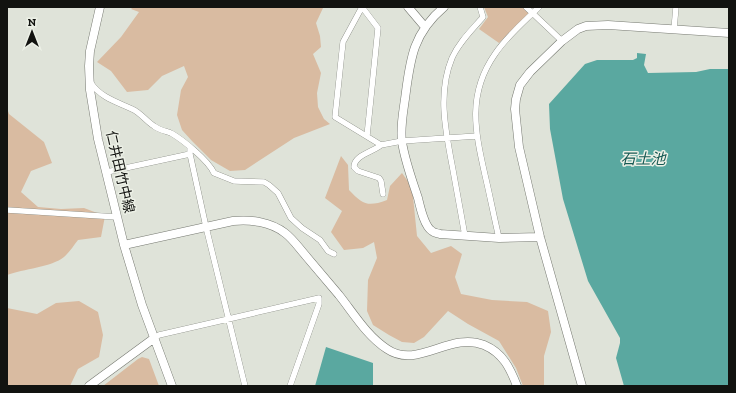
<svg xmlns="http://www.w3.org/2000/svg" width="736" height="393" viewBox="0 0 736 393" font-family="'Zilla Slab','Noto Sans JP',serif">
<rect width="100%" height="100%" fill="#dfe3d9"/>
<path fill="#d9bba1" d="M133 7H326L323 8 316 23 320 36 321 47 313 54 321 73 317 93 318 107 324 119 330 124 294 138 245 170 230 171 211 160 192 141 182 130 177 115 181 90 188 77 184 66 162 76 148 90 127 92 111 71 97 62 121 37 139 12 131 9Z
M484 7H523L529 13 499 43 479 29 488 17Z
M7 108 9 114 44 142 52 163 31 171 21 192 38 207 61 209 84 208 105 216 101 237 78 240C74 245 69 253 64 257 52 267 23 269 7 275Z
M341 156 348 165 349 190C363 205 368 207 387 200L390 186 402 173 412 187 417 236 431 253 451 246 462 254 455 277 461 294 492 300 527 302 548 311 551 332 544 356V386H523L516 368 499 341 468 324 448 311 424 337 414 343 402 342 389 335 373 325 367 311 368 280 377 258 374 242 363 248 344 250 331 232 342 211 325 198Z
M79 301 98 312 103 335 99 357 78 369 70 386H7V308L37 314 56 303Z
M142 357 149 359 159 386H103L138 359Z"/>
<path fill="#5aa8a0" d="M637 53 646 54 644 65 648 73 696 72 710 69H729V386H624L616 358 620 343V338L588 281 563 199 550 129 549 104 585 64 597 60H633L637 58Z
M326 347 373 363V386H315Z"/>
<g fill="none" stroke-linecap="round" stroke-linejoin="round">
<g stroke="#767971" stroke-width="6">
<path id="street" d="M362 7 343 42 335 117 381 145 402 141 477 136
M362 7 378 28 367 136
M526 7 562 41
M674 29 676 7
M91 83C100 97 117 102 132 109 141 113 146 121 154 126 159 130 165 131 171 133 183 140 208 160 214 173L234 181 264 182 269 185 278 193 291 218 302 228 320 240 328 251 334 254
M381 145C373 152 354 155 354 167L358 171 379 178 381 181 383 194
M190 148V154L206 227 245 386
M107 172 190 154
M7 210 117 217
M465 236C461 214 457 192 453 170 446 133 437 94 452 58 459 42 472 30 483 17L480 7
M499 238C494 217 490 196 485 175 475 131 467 94 495 54 507 36 524 22 539 7
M153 339 159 335 319 298V304L290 386"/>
</g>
<g stroke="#767971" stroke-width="9">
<path id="secondary" d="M100 7 90 51 89 66 90 90 98 139 124 245 142 305 172 386
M408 7 425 27
M444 7C412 34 410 61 405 99 403 113 400 128 402 142 405 161 412 180 418 198 420 206 424 226 432 231 434 233 437 233 440 234L499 238 540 237
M124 245 233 221C250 219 271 222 285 233 293 239 299 248 306 256 317 269 328 282 339 295 354 314 367 336 387 349 418 370 450 331 484 345 503 353 510 368 517 386
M89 386 153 339
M582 386 540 237 519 147 515 109 516 99 520 85 530 72 562 41 578 29 586 26 608 25 729 33"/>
</g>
<use href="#street" stroke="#fff" stroke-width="5.5"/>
<use href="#secondary" stroke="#fff" stroke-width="8"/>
</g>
<g text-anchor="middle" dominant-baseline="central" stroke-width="3" stroke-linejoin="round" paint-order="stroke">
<g font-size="14" fill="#121310" stroke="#ecf0e6">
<text transform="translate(120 172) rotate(77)">仁井田竹中線</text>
</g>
<g font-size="15" font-style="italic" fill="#165953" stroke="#ecf0e6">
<text x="643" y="159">石土池</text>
</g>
</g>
<rect width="736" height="393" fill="none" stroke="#121310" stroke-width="16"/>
<g transform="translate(32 32)" stroke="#ecf0e6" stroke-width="3" paint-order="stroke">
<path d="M0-3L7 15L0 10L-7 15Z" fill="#121310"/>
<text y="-6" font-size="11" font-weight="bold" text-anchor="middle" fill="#121310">N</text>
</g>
</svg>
